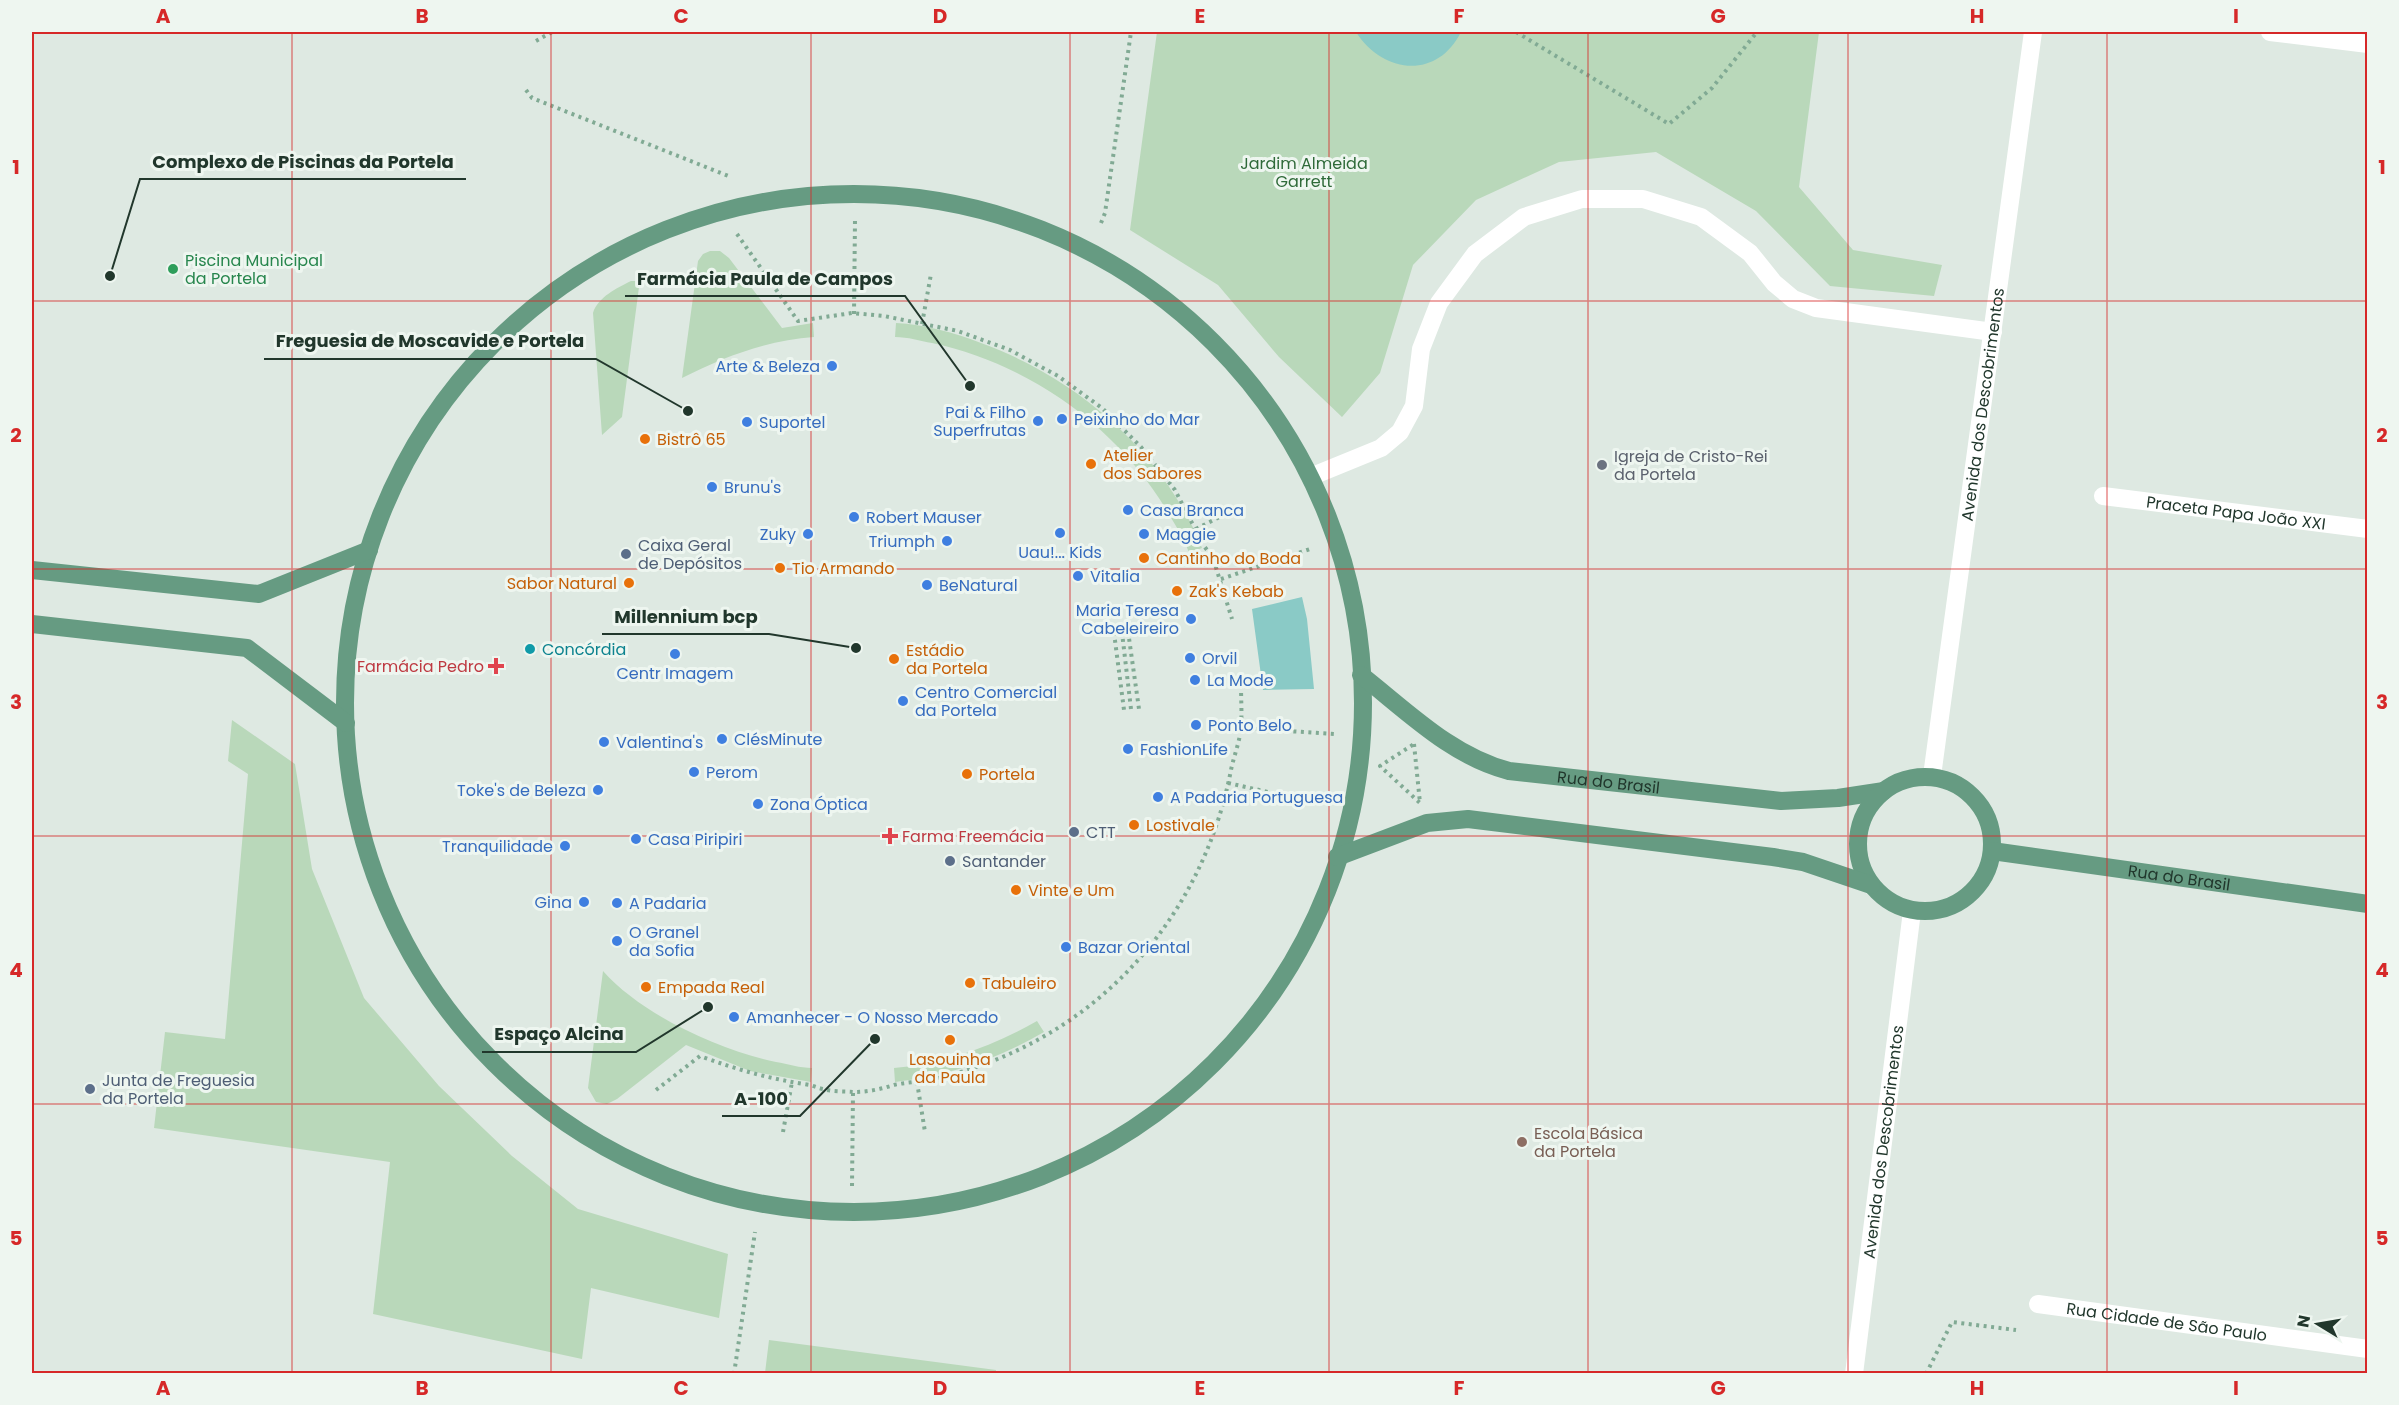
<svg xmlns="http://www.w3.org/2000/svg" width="2399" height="1405" viewBox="0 0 2399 1405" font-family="Poppins,sans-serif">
<rect width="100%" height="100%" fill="#dee9e2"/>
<path fill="#b9d8ba" d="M1157 32H1819L1799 187 1853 250 1942 265 1934 296 1830 286 1756 211 1656 152 1559 162 1476 200 1413 265 1380 373 1342 417 1279 357 1218 285 1130 230Z
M710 251H720L729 258 782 328 813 323 814 337C768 340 723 357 682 378L698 261 703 254Z
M631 281H636L639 287 622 417 602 435 593 313C598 297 617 288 631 281Z
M896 323C924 324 955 333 981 343 1077 378 1163 451 1202 548L1189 553C1185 540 1177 528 1170 516 1120 428 1030 364 932 343 920 341 908 337 895 337Z
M232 720 295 764 312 869 364 998 439 1086 512 1156 578 1209 728 1254 719 1318 591 1288 582 1359 373 1314 390 1162 154 1128 165 1032 225 1039 248 774 228 761Z
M603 971C642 1015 719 1050 776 1062 788 1064 800 1068 812 1068L811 1082 750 1071 686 1045 617 1099 607 1104 596 1102 588 1088Z
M1037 1021 1044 1032C998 1059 948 1076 895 1082L894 1068C945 1064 993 1046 1037 1021Z
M769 1340 996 1370V1373H765Z"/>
<path fill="#8acac6" d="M1356 32H1461C1437 80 1383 74 1356 32Z
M1302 597 1307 619 1314 689 1263 690 1252 609Z"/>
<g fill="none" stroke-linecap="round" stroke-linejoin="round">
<path stroke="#81aa94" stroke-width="4" stroke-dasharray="3 4.5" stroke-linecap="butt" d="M1516 32 1669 124 1712 88 1757 32
M536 41 552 32
M526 90 532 98 731 177
M1101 223 1105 213 1131 32
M737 234 798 321 852 313 884 316 958 331 1010 350 1058 376 1102 408 1141 447 1175 490 1204 546 1213 558 1232 619
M854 314 855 220
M922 324 931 274
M1196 529 1241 506
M1221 579 1310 549
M1121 624 1131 709
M1127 624 1139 709
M1113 625 1124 710
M1241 728 1334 734
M1414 744 1420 803 1380 766Z
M1228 783 1277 794
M917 1082 925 1132
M656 1090 700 1056C738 1070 770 1079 810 1085 814 1086 818 1088 823 1089 832 1092 844 1091 854 1092 868 1092 881 1089 894 1085 907 1082 921 1082 934 1079 1089 1044 1201 925 1231 770 1234 755 1240 742 1241 726 1242 713 1241 699 1241 685
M783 1132 792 1082
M852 1186 853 1092
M734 1374 755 1232
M1926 1374 1952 1322 2016 1330"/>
<path stroke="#fff" stroke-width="18" d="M1310 477 1381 448 1400 432 1414 406 1421 349 1439 303 1475 254 1524 217 1582 199H1643L1701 217 1750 253 1774 283 1793 299 1816 308 1993 332"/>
<g stroke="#fff" stroke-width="18">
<path d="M2270 32 2368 44"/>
<path id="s1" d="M2103 496 2368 529"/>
<path id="s2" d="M2038 1304 2368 1349"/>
</g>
<g stroke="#fff" stroke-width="18">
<path id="s3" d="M1932 776 2033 32"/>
<path id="s4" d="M1854 1374 1912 911"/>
</g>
<g stroke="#669b82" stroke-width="18">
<circle cx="854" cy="703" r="509"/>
<path d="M32 570 259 594 369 550"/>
<path d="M32 624 247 648 346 723"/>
<path id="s5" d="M1361 675C1407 711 1451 756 1509 771L1781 801 1838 798 1884 791"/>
<circle cx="1925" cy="844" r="67"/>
<path id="s6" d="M1992 851 2368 904"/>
<path d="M1337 857 1427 823 1468 819 1773 857 1803 862 1871 885"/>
</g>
</g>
<path fill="none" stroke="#d62828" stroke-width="1.5" stroke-opacity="0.55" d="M292 32V1374M551 32V1374M811 32V1374M1070 32V1374M1329 32V1374M1588 32V1374M1848 32V1374M2107 32V1374M32 301H2368M32 569H2368M32 836H2368M32 1104H2368"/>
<circle fill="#2e9e5b" stroke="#eef6f0" stroke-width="2" cx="173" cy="269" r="6"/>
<g fill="#3f7fe0" stroke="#eef6f0" stroke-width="2">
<circle cx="832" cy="366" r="6"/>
<circle cx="1062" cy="419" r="6"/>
<circle cx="1038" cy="421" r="6"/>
<circle cx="747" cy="422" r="6"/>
<circle cx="712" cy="487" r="6"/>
<circle cx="1128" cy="510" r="6"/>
<circle cx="854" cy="517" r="6"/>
<circle cx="1060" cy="533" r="6"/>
<circle cx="808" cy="534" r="6"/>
<circle cx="1144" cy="534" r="6"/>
<circle cx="947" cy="541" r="6"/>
<circle cx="1078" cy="576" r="6"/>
<circle cx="927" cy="585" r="6"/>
<circle cx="1191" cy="619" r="6"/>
<circle cx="675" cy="654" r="6"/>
<circle cx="1190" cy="658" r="6"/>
<circle cx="1195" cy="680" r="6"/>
<circle cx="903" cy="701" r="6"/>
<circle cx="1196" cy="725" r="6"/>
<circle cx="722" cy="739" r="6"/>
<circle cx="604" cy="742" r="6"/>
<circle cx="1128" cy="749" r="6"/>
<circle cx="694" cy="772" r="6"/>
<circle cx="598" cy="790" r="6"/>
<circle cx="1158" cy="797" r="6"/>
<circle cx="758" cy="804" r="6"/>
<circle cx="636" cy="839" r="6"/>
<circle cx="565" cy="846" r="6"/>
<circle cx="584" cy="902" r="6"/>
<circle cx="617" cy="903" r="6"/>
<circle cx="617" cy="941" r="6"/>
<circle cx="1066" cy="947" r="6"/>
<circle cx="734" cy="1017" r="6"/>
</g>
<g fill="#e8710a" stroke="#eef6f0" stroke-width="2">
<circle cx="645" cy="439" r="6"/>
<circle cx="1091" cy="464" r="6"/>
<circle cx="1144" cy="558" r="6"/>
<circle cx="780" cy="568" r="6"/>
<circle cx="629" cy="583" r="6"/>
<circle cx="1177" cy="591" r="6"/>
<circle cx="894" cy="659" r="6"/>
<circle cx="967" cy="774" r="6"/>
<circle cx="1134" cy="825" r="6"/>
<circle cx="1016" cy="890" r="6"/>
<circle cx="970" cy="983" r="6"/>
<circle cx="646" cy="987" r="6"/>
<circle cx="950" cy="1040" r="6"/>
</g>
<circle fill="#6b7280" stroke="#eef6f0" stroke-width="2" cx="1602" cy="465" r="6"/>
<g fill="#5c6f8a" stroke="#eef6f0" stroke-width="2">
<circle cx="626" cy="554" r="6"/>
<circle cx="1074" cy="832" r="6"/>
<circle cx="950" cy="861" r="6"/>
<circle cx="90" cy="1089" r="6"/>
</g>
<circle fill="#0f9aa8" stroke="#eef6f0" stroke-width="2" cx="530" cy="649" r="6"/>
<g fill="#e0444e" stroke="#eef6f0" stroke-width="2">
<path d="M493 657h6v6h6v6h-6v6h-6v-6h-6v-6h6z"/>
<path d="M887 827h6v6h6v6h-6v6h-6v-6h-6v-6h6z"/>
</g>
<circle fill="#8d6e63" stroke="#eef6f0" stroke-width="2" cx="1522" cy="1142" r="6"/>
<g text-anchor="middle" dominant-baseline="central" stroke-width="6" stroke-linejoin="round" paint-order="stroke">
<g font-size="16" fill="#2f6a39" stroke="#eef6f0">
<text x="1304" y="163">Jardim Almeida<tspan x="1304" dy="18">Garrett</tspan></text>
</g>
<g font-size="16" fill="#27864d" stroke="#eef6f0" text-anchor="start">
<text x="185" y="260">Piscina Municipal<tspan x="185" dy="18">da Portela</tspan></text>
</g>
<g font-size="16" fill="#366cbe" stroke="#eef6f0" text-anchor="start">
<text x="820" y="366" text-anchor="end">Arte &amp; Beleza</text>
<text x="1026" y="412" text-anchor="end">Pai &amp; Filho<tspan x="1026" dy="18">Superfrutas</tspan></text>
<text x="1074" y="419">Peixinho do Mar</text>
<text x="759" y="422">Suportel</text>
<text x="724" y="487">Brunu's</text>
<text x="1140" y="510">Casa Branca</text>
<text x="866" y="517">Robert Mauser</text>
<text x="796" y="534" text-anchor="end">Zuky</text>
<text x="1156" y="534">Maggie</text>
<text x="935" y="541" text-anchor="end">Triumph</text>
<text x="1060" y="552" text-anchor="middle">Uau!... Kids</text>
<text x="1090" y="576">Vitalia</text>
<text x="939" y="585">BeNatural</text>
<text x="1179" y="610" text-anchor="end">Maria Teresa<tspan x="1179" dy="18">Cabeleireiro</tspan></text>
<text x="1202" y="658">Orvil</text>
<text x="675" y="673" text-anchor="middle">Centr Imagem</text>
<text x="1207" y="680">La Mode</text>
<text x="915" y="692">Centro Comercial<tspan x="915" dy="18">da Portela</tspan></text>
<text x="1208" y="725">Ponto Belo</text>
<text x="734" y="739">ClésMinute</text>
<text x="616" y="742">Valentina's</text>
<text x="1140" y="749">FashionLife</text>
<text x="706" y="772">Perom</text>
<text x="586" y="790" text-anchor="end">Toke's de Beleza</text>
<text x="1170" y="797">A Padaria Portuguesa</text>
<text x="770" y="804">Zona Óptica</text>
<text x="648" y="839">Casa Piripiri</text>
<text x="553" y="846" text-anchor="end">Tranquilidade</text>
<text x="572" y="902" text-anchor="end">Gina</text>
<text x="629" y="903">A Padaria</text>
<text x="629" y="932">O Granel<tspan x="629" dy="18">da Sofia</tspan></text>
<text x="1078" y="947">Bazar Oriental</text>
<text x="746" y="1017">Amanhecer - O Nosso Mercado</text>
</g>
<g font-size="16" fill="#21372c" stroke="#eef6f0">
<text stroke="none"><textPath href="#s3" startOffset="375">Avenida dos Descobrimentos</textPath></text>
<text stroke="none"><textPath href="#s1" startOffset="134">Praceta Papa João XXI</textPath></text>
<text stroke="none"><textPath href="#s5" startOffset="278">Rua do Brasil</textPath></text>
<text stroke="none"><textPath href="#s6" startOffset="189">Rua do Brasil</textPath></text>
<text stroke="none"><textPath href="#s4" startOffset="234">Avenida dos Descobrimentos</textPath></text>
<text stroke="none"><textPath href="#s2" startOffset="130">Rua Cidade de São Paulo</textPath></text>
</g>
<g font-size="16" fill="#c56008" stroke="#eef6f0" text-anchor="start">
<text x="657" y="439">Bistrô 65</text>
<text x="1103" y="455">Atelier<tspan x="1103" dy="18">dos Sabores</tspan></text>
<text x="1156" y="558">Cantinho do Boda</text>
<text x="792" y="568">Tio Armando</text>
<text x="617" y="583" text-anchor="end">Sabor Natural</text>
<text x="1189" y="591">Zak's Kebab</text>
<text x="906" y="650">Estádio<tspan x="906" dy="18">da Portela</tspan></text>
<text x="979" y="774">Portela</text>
<text x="1146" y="825">Lostivale</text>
<text x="1028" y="890">Vinte e Um</text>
<text x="982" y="983">Tabuleiro</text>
<text x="658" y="987">Empada Real</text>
<text x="950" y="1059" text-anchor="middle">Lasouinha<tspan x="950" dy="18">da Paula</tspan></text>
</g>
<g font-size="16" fill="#5b616d" stroke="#eef6f0" text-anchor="start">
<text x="1614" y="456">Igreja de Cristo-Rei<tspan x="1614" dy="18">da Portela</tspan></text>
</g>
<g font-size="16" fill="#4e5e75" stroke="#eef6f0" text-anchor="start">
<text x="638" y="545">Caixa Geral<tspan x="638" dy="18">de Depósitos</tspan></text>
<text x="1086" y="832">CTT</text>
<text x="962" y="861">Santander</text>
<text x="102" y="1080">Junta de Freguesia<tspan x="102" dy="18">da Portela</tspan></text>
</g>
<g font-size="16" fill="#0d838f" stroke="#eef6f0" text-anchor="start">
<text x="542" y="649">Concórdia</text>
</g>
<g font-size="16" fill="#be3a42" stroke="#eef6f0" text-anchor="end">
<text x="484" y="666">Farmácia Pedro</text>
<text x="902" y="836" text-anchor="start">Farma Freemácia</text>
</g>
<g font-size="16" fill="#785e54" stroke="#eef6f0" text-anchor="start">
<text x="1534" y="1133">Escola Básica<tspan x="1534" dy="18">da Portela</tspan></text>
</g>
</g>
<path fill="none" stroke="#21372c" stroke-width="2" d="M110 276L140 179H466M970 386L905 296H625M688 411L596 359H264M856 648L769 634H602M708 1007L636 1052H482M875 1039L800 1116H722"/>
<g fill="#21372c" stroke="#eef6f0" stroke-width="2">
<circle cx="110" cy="276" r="6"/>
<circle cx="970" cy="386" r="6"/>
<circle cx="688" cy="411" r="6"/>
<circle cx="856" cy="648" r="6"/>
<circle cx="708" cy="1007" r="6"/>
<circle cx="875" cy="1039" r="6"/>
</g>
<g font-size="18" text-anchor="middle" font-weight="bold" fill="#21372c" stroke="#eef6f0" stroke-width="6" stroke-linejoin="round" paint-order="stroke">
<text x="303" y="168">Complexo de Piscinas da Portela</text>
<text x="765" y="285">Farmácia Paula de Campos</text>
<text x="430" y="347">Freguesia de Moscavide e Portela</text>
<text x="686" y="623">Millennium bcp</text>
<text x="559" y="1040">Espaço Alcina</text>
<text x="761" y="1105">A-100</text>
</g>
<rect width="2399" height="1405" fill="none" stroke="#eef6f0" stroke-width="66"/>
<g transform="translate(2318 1324) rotate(281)" stroke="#eef6f0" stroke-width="4.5" paint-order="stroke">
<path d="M0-4.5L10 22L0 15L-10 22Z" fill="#21372c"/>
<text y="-9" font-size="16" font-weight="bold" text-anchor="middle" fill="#21372c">N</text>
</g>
<rect x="33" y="33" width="2333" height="1339" fill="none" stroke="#d62828" stroke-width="2"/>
<g font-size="20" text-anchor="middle" font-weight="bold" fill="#d62828">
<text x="163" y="23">A</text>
<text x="422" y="23">B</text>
<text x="681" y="23">C</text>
<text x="940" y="23">D</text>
<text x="1200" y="23">E</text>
<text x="1459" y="23">F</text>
<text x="1718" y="23">G</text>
<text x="1977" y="23">H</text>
<text x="2236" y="23">I</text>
<text x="16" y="174">1</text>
<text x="2382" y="174">1</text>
<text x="16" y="442">2</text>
<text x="2382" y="442">2</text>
<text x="16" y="709">3</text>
<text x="2382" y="709">3</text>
<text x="16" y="977">4</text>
<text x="2382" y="977">4</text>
<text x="16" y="1245">5</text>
<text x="2382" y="1245">5</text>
<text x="163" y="1395">A</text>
<text x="422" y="1395">B</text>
<text x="681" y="1395">C</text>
<text x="940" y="1395">D</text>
<text x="1200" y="1395">E</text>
<text x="1459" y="1395">F</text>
<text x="1718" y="1395">G</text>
<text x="1977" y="1395">H</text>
<text x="2236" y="1395">I</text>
</g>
</svg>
